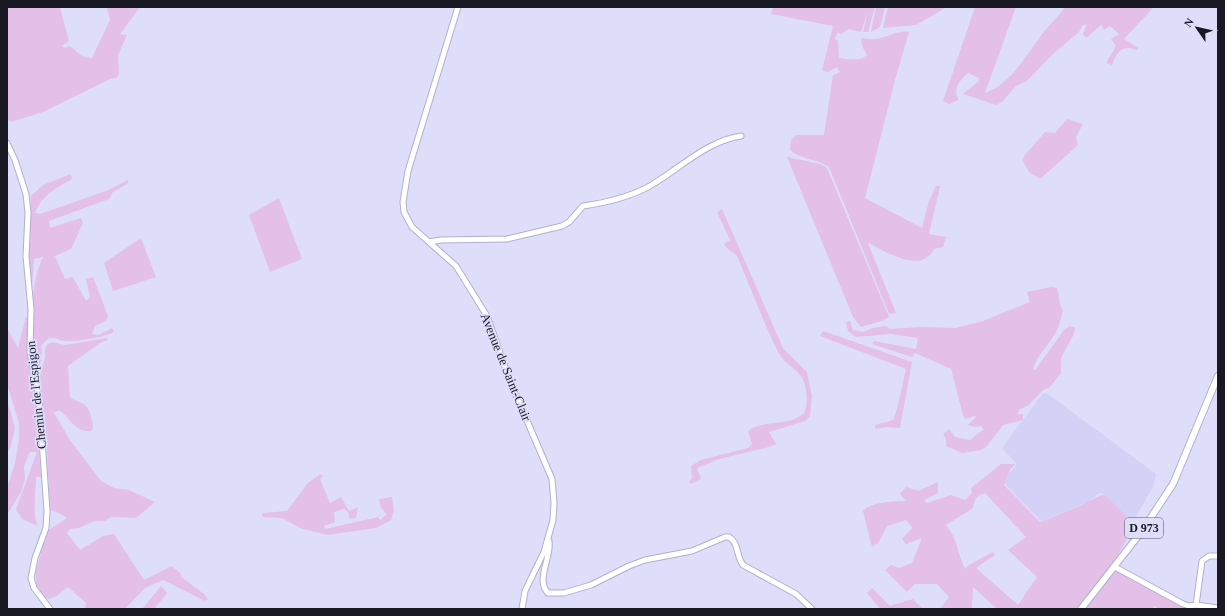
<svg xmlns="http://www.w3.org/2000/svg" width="1225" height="616" viewBox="0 0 1225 616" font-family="Georgia,serif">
<rect width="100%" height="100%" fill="#dedefb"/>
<path fill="#d3d2f6" d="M1043 393 1048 394 1156 474 1153 487 1133 521 1103 494 1100 493 1087 502 1041 521 1005 484 1008 475 1017 464 1002 448Z"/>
<path fill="#e4bfe8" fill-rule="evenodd" d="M7 7H60L69 41 62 46 64 48 70 46C77 51 82 59 92 58L110 20 107 8 140 7 120 34 127 35 118 55 119 74 116 78 110 79 43 112 11 122 7 119Z
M773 7H875L868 32H863L868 11 861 32 848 29 842 34 837 33 835 39 838 41 839 58C848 59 859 62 867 55L862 46 861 38C868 39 876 40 884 37 894 34 899 31 909 32L895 80 865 198 922 228 929 201 936 186H940L929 234 946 237 943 247 934 249C922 275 885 251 868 243L896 313 889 314 829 167C816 158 803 161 790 150L791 140 796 135H824L833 75 840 72 837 67 828 72 822 70 833 26 771 14Z
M876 7H885L880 27 871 32Z
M888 7H947L916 25 883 28Z
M975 7H1016L985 93C1009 85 1025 58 1039 38 1047 27 1057 18 1065 7H1154L1124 39 1138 48 1137 50C1122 44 1117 52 1112 65L1106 63 1116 46 1111 39 1119 34 1110 26 1104 30 1101 25 1086 38 1083 34 1087 24 1083 25 1079 32 1053 54 1027 81 1016 86 1002 102 996 105 963 94 979 81V78L968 73C959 81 952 89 959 100L949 104 943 101Z
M1067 119 1083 124 1076 137 1078 145 1040 179 1029 172 1022 160 1024 156 1045 132 1055 133Z
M787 157 820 164 827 168 889 317 882 321 861 327 853 317Z
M71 174 72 179C56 188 42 195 35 213L40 214 106 191 128 180V183L112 193 109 199 49 221 50 228 81 218 83 223 71 249 55 256 65 279 73 277 86 301 90 297 86 279 93 277 108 316 106 321 95 326 92 334 98 335 112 328 114 332C104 337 77 342 65 341 60 341 55 337 50 338 45 340 44 343 41 346 42 354 42 364 37 370 31 337 28 287 43 257L34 259 32 286H30L29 257 31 196 43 185Z
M279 198 302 259 270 272 249 215Z
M722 209 783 348 807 372 812 396 810 416 805 421 769 432 776 444 769 447 719 459 697 468 701 479 690 484 689 482 692 478 691 466 701 460 748 448 752 444 748 431C764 419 788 427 803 414 809 408 807 385 802 378 797 369 785 364 779 354 763 322 751 288 737 256L728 249 724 244 730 240 717 212Z
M141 238 156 277 113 291 104 263Z
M1051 287 1057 288C1060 296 1058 304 1063 310 1061 319 1058 330 1053 337 1046 348 1036 357 1033 370L1036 369 1064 330 1070 326 1075 328 1074 334 1061 358V373L1050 387 1043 390 1029 405 1019 410 1018 414H1023V420L1003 425 986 447 981 450 962 453 946 446V439L943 434 949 429 955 437 970 440 984 429 981 426 975 427 968 425 976 417 975 416 965 419 963 415 951 369 915 353 912 357 872 344 874 341 916 349 918 338 890 334 856 337 848 331 846 322 850 321 853 330 863 332 873 328 885 326 890 329 921 327 956 328 983 321 1030 302 1027 292Z
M26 317 29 318 27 346 34 382 41 477H36C36 489 32 516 38 526L22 519 16 509 37 452H30L24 466 25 479 21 492 7 515V488L15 463 19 440V423L7 384V328L18 348Z
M823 331 912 362 900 428 886 427 875 429V425L893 420 897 409 906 369 820 336Z
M107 338 108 340 100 343 68 366 70 397C74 400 77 401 82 403 90 407 92 419 93 427L91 431C76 433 70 418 59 410L54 413 70 440 101 481 114 488 129 490 155 502 136 518 111 517 105 521H95L79 528 70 529 67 533 80 550 103 536 114 534 144 580 172 566 181 574V577L204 594 208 599 205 601 163 580 145 588 125 609H85L86 603 68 587 55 597 49 599 44 596 36 585V571L47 531 67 518 59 513 50 510 46 432 39 380 45 357V348L48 344 52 342 65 345Z
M7 400 15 428 11 446 8 451 7 471Z
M1001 464H1015L1010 470 1004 485 1040 522 1077 507 1101 495 1106 496 1134 523C1122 555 1098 582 1077 609H997L973 587 972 609H940L949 597 937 584H915L907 592 885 570 891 565 899 568 912 563 922 538 906 544 902 539 912 528 906 520 887 526 878 543 872 547 863 511C870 502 895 501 906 501L900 494 906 487 919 491 938 482V493L924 500 927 503 951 495 965 500 972 493 971 488ZM985 493 1026 537 1008 550 1037 577 1018 605 976 568 995 555 993 552 969 565 965 569C957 553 958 539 946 525L973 508C974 500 977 495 985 493Z
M320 474 323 476 320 479 330 503 341 497 349 511 358 507 356 518 350 519 348 512 344 509 334 512 335 522 324 526 325 529 378 517 380 520 387 514 381 508 379 499 392 497 394 511 391 520 376 528 327 535 300 528 282 518 262 517 263 513 287 511 307 484Z
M1116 571 1187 606 1185 609H1159L1154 606 1153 609H1085Z
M161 586 167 593 154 609H142Z
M872 588 890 606 913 599 923 609H880L867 593Z"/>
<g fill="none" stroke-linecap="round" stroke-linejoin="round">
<g stroke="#b0b0cc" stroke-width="7">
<path id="minor" d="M458 7 408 171 403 202 404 212 412 227 456 266 487 316 510 381 552 479 554 503 553 520 544 552 525 591 522 609
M7 143 15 160 26 194 28 213 26 256 31 309 30 352 39 397 47 511 46 528 35 558 31 578 34 588 50 609
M429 242 441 240 507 239 562 226 569 222 583 206C604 203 629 197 648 187 677 171 706 141 741 136
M549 541C552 557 535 580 548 593H564L591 585 629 566 645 560 692 551 725 537H729C739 543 736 556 743 565L796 594 812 609
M1115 567 1183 604 1189 606 1196 605 1202 561 1209 556H1218
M1196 605 1218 608"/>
</g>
<g stroke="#b0b0cc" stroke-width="8">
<path id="major" d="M1081 609 1142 531 1173 484 1218 376"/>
</g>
<use href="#minor" stroke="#fff" stroke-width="5"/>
<use href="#major" stroke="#fff" stroke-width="6"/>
</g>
<g text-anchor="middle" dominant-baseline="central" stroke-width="3.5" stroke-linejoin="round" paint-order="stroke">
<rect fill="#dedefb" stroke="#545464" stroke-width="1" x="1125" y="518" width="38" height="20" rx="3"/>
<g font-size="12" font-weight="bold" fill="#191923">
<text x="1144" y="528">D 973</text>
</g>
<g font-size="13" fill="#191923" stroke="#dedefb">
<text transform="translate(506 367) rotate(68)">Avenue de Saint-Clair</text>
<text transform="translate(36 395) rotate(-96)">Chemin de l'Espigon</text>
</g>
</g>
<rect width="1225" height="616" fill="none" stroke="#191923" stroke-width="16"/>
<g transform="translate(1197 28) rotate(304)" stroke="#dedefb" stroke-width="3" paint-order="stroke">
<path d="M0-3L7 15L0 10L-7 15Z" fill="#191923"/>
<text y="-6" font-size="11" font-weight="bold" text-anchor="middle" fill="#191923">N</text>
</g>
</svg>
